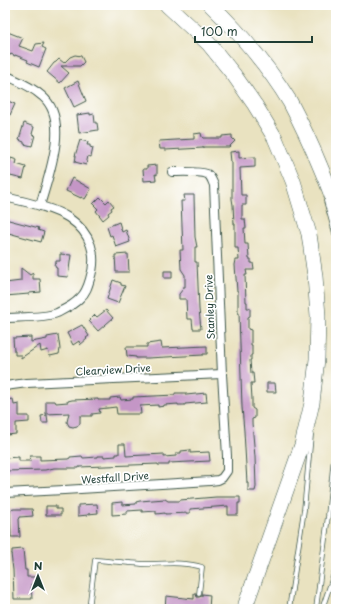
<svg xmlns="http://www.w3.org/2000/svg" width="341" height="614" viewBox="0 0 341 614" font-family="'Playpen Sans',sans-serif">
<rect width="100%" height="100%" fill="#fff"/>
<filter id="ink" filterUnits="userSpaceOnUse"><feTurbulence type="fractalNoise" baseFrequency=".025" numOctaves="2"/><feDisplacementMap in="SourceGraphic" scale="8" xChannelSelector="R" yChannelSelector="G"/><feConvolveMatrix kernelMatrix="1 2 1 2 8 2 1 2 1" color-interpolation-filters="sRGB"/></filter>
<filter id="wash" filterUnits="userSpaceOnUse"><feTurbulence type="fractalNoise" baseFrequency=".012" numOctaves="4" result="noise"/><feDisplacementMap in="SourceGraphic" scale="16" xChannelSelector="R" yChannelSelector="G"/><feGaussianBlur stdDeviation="0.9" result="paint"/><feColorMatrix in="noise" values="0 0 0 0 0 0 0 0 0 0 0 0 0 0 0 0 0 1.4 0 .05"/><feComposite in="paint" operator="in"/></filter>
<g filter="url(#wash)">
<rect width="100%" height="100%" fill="#e9e2c0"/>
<g id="blocks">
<path fill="#c496c6" d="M5 31 23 38 19 46 33 51 36 44 44 43 42 47 46 49 39 67 27 62 28 60 15 55V56L11 54V55L5 53Z
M75 55 81 56 84 62 80 66H61L69 73 60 83 47 72 54 63 56 62 59 59 64 63 70 57Z
M78 81 86 101 74 107 65 88Z
M8 101 15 104 10 115 5 116V102L7 103Z
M90 113V115L94 114 95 123H97L98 130 79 133 77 115Z
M24 123 34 127 32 134 35 135 32 146 24 144V142L19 140Z
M201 133 202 137 203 138H222V136L232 135V138L235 141 229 147H203V148L165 150V149H160L159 141 194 139V134Z
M80 140 88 142 87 145H90V147L93 148 91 157 88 156 86 165 75 162 76 156H75Z
M239 151V158L255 157V167L240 168 241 195H246V205H242V219H245L246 228H244L245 244H248L249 259H251V263H253L254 270H246L247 275H245L246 302H247V308H250V316L248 317V329L251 330V345H252V355H251V360H250L251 373H253L254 383H251L252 399V408L255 410V418L252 419V423L255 457 256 487 255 491H248V483H247L244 431 242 407 239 313H238V291H237L235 265 236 260H239L238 248H235V224H234L233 205 232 199V162H231L230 152Z
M11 158 17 160 16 164 26 167 23 179 6 175Z
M157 165V175L155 174 156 180 144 181 143 169H147V166Z
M72 178 91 189 85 199 81 197V198L66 191Z
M184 195H194L195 237 197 247H195V262H197L199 309 201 329H193L192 319H187L186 299H179V294L183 289V287H185V275L181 269 180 250H183L181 201H185Z
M100 197 106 203 109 200 114 206 111 208 112 210 108 213 109 215 103 220 96 211 98 209 93 204Z
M5 219 39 228 38 230 44 232 41 242 5 232Z
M119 222 122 232 126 230 130 242 116 247 112 235 110 236 107 227Z
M60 254 71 255 68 277 57 276V268H56L54 264 56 263V261H60Z
M128 254 129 272H116L115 255Z
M21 268 30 275 33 273V279H40L41 292 29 293V294L5 296V283L21 281Z
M164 271H172V278H164Z
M113 280 121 283V285L125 286 118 303 107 299Z
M106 310 113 318 98 331 89 321 95 315 97 317Z
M82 325 89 336 86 338 87 339 80 345 79 341 73 345 67 333Z
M58 335 60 349 59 354 50 356 48 350 41 352 40 345 21 358V355H15V351H14L13 338 31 337V342L47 339V337Z
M161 342 162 348 207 346V354H203V355L148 358H136V357L127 356 126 347H147V344Z
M267 383H275L276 392H267Z
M175 393H186V395L206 393 207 402 185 404V405H178V404L164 405V406L158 407V405L140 406 141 414H117L116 407 99 409 100 413 92 414V416H80V424L77 426 73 427 69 426 67 422 69 413 46 414V401H55L56 403 68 402V401L72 400 98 399V400H110V398L120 397 121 400 133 399V397L175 395Z
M13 399 14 405 19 404V416H29V422L16 423V434L7 435V430H6L5 400Z
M47 415 48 423H42L41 416Z
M119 444H125L126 456 164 454V457L176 456V453H181V451L190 450V453L209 452 210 461 169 463V465H158V464L132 465 79 467V468H54L45 470 5 471V458L18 457V461H31L30 456H40V460L68 459 70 458V457L82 456 83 458 98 457V456H104V457L116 456V454H119Z
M216 497H240V503H238V515H228V506L190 509V513L165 514V513L156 514V511L142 512V510L127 511V514L112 515V503L122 502V505L136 504V502L140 501 165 499 168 501H180V500Z
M97 504 98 513 88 514V515L78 516V505Z
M46 506H56V509H61V515H46Z
M14 509H32L33 516 20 517V518L19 519 20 537H11L10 510Z
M23 549 25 570H27V577H39V583L31 584 32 599H14L13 570 11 554H12V550Z
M194 594H196L197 597H199L202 596V594L210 595 209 609H165L166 596 194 599Z"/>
</g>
</g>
<g filter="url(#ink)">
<use href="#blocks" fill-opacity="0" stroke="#3d5649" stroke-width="1"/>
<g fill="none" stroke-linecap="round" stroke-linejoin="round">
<g stroke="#3d5649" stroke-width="5.5">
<path id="lane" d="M326 201 336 237
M89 609 95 560C111 561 127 563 142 564 162 564 183 561 202 567L199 594
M289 609 304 510 311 435
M316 609 328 516 336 437
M322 609 336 568"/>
</g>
<g stroke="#3d5649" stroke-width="10">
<path id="street" d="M5 75C18 81 31 86 42 96 71 120 48 176 40 206
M5 197C25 202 52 207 69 218 91 233 98 255 90 279 88 286 86 293 80 298 74 305 65 309 57 313 45 318 19 317 5 318
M5 386 27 383 222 374
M5 493 64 490 210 481 218 480 222 478 227 471V456L222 374 214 185C212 181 211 176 207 174 200 171 180 172 172 172"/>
</g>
<g stroke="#3d5649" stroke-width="16">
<path id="highway" d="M167 5 209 44 234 75 255 105 275 138 293 181 309 234 315 276 318 316 317 359 312 403 302 445 246 604 245 609
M211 5C241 34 268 66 290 102 301 123 311 144 320 166 326 180 332 194 336 209"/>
</g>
<use href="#lane" stroke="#fff" stroke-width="4"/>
<use href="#street" stroke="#fff" stroke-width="8"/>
<use href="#highway" stroke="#fff" stroke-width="15"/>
</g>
</g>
<g text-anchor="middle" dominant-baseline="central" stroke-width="3.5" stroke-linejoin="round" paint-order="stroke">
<g font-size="10" fill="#1f3d34" stroke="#fff">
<text transform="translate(209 307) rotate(-92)">Stanley Drive</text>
<text transform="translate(113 369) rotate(-3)">Clearview Drive</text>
<text transform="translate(115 477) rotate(-4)">Westfall Drive</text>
</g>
</g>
<rect width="341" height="614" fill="none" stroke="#fff" stroke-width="20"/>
<g transform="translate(38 576)" stroke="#ffffff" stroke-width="3" paint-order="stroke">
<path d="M0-3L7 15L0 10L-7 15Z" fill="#1f3d34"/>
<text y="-6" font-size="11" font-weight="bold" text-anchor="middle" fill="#1f3d34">N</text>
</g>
<path d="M195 36v6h117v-6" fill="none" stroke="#1f3d34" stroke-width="2"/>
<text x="201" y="36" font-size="12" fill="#1f3d34" stroke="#ffffff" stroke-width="3" paint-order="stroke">100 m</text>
</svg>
